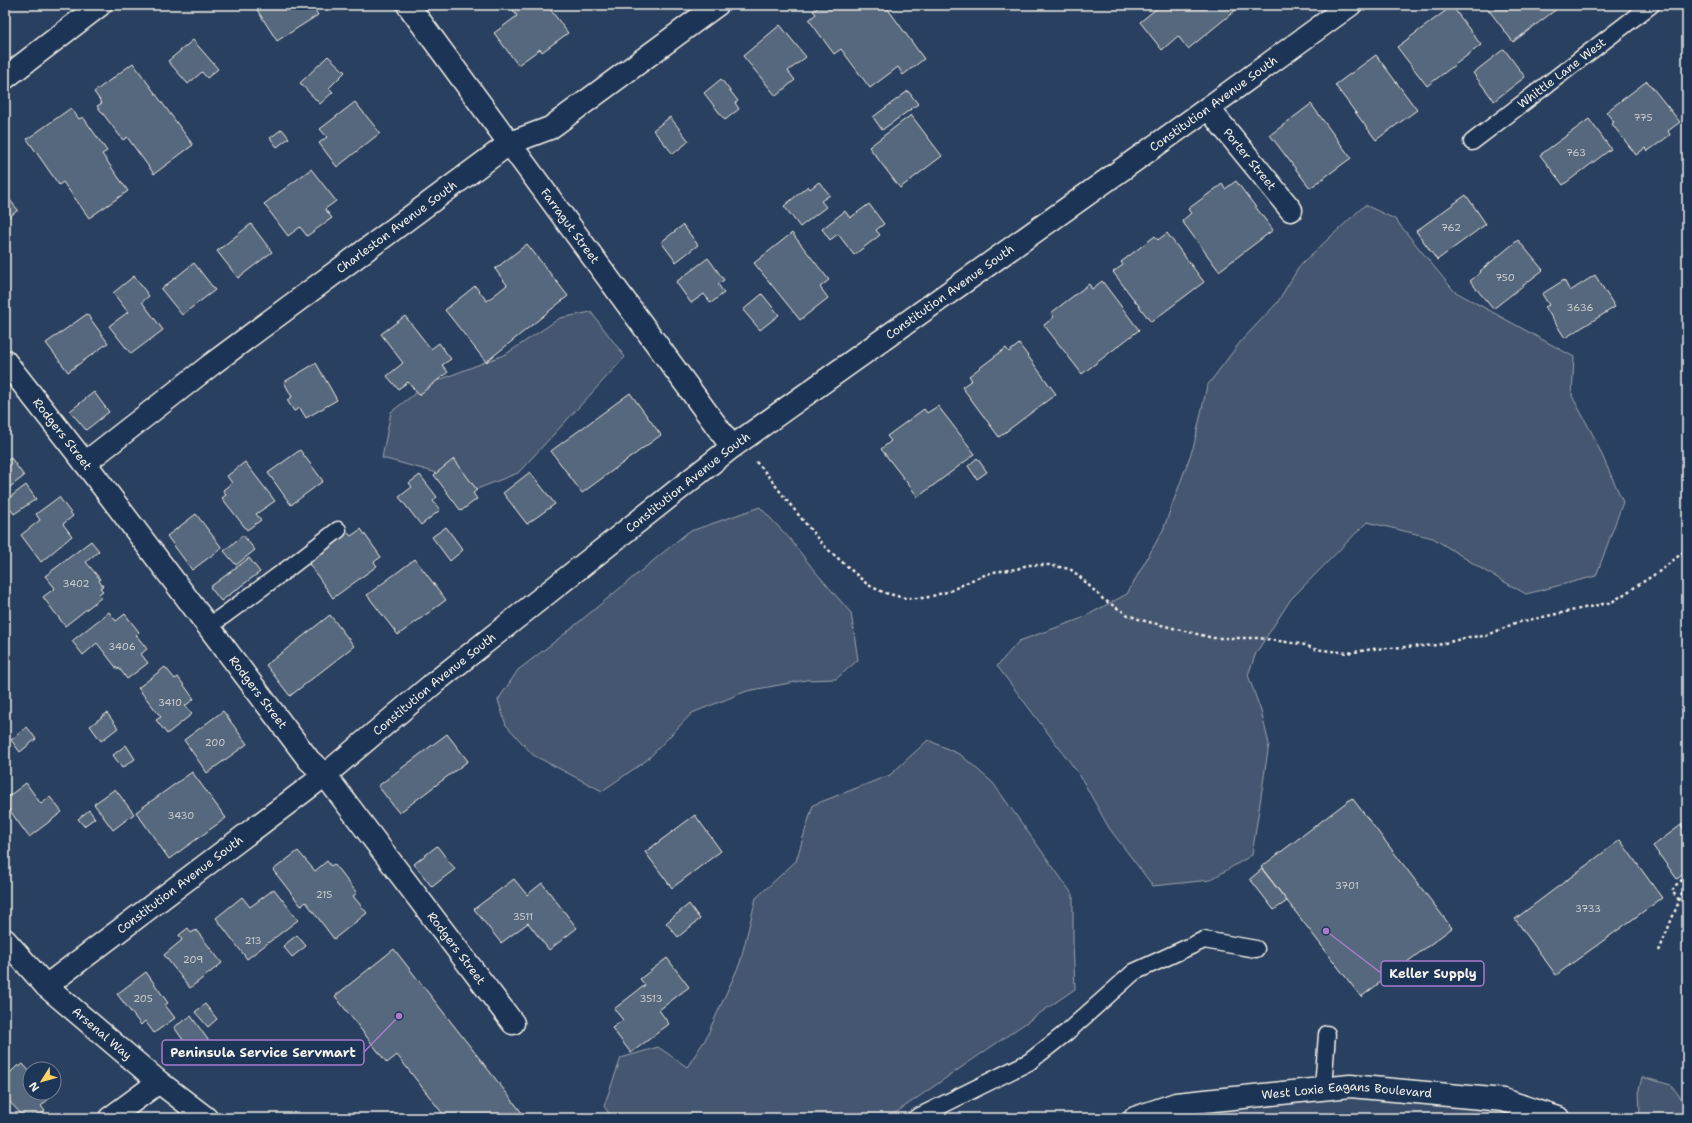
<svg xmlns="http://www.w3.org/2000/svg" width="1692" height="1123" viewBox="0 0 1692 1123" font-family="'Shantell Sans',sans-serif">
<rect width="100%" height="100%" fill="#2a4060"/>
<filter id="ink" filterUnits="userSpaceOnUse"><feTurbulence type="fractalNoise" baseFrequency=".025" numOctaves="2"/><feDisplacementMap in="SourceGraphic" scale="8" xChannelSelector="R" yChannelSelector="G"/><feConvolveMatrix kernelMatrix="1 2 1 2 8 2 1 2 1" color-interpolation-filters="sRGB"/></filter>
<g filter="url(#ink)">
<path fill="#374c69" d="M1350 1086 1558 1118H1194L1183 1103Z"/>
<path fill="#445771" stroke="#9ca4ac" d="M1365 205 1395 219 1454 291 1574 357 1572 396 1593 435 1623 502 1596 576 1526 594 1485 571 1433 538 1367 522 1291 599 1256 653 1248 675 1261 711 1269 744 1252 855 1210 880 1153 886 1109 828 1079 774 997 666 1019 641 1080 619 1127 594 1163 530 1194 445 1207 386 1241 341 1277 303 1301 264Z
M591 312 625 357 518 473 464 494 434 472 382 458 391 412 426 385 506 354 560 318Z
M760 507 790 539 813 569 851 613 858 660 836 679 806 680 747 691 692 713 647 760 602 791 533 755 506 725 498 700 518 670 562 636 688 532Z
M928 740 961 755 993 783 1073 895V942L1075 989 888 1118H612L604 1106 621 1058 658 1047 687 1067 705 1040 740 963 756 898 796 861 813 805 890 775Z
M1642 1077 1671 1085 1687 1106V1118H1647L1640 1115 1639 1089Z"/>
<path fill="#56677d" stroke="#f4f1e8" d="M254 5H312L318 15 277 41Z
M521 5 530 6 547 5 568 33 542 52 540 49 518 65 494 33 517 16 513 10Z
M821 5H885L924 59 903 75 898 67 870 88 841 49 834 54 809 20 816 14 813 11Z
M1161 5H1174L1178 10 1185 5H1242L1188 49 1178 36 1162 50 1140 22Z
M1485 5H1562L1513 42Z
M1452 6 1481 45 1427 86 1397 47Z
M5 17 9 23 5 26Z
M780 25 806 57 788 71 795 80 776 96 743 56Z
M193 40 218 69 207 78 202 72 188 84 168 61Z
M1504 49 1525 77 1494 101 1473 73Z
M1376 55 1417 110 1376 140 1335 85Z
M328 56 345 72 329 88 333 92 320 104 300 83Z
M133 63 193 145 154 174 127 137 123 140 97 106 102 103 94 92Z
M721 79 738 101 735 103 739 109 725 120 704 93Z
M1647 81 1680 122 1668 131 1670 135 1648 151 1645 148 1636 155 1612 124 1614 122 1606 112Z
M908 91 918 104 882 130 873 117Z
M355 102 380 133 337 167 319 143 327 137 320 129Z
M1311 104 1351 158 1310 188 1270 135Z
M71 108 79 119 83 117 107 151 102 154 128 191 89 218 63 182 59 185 27 139Z
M911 115 942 156 900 188 869 147Z
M670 117 689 141 673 154 653 130Z
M1589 119 1611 149 1563 185 1540 155Z
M282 129 289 138 277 147 270 138Z
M311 169 336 201 325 209 332 218 307 236 300 227 288 236 264 204Z
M1236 181 1273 230 1219 271 1182 221 1191 213 1188 209 1222 184 1225 189Z
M819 182 830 195 821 201 826 207 800 227 784 206 808 186 810 189Z
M5 194 18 210 5 220Z
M1466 195 1486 224 1437 260 1416 231Z
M869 204 884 224 876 230 880 235 854 255 838 234 830 240 822 229 845 211 850 218Z
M251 224 272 252 238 278 217 251Z
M683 225 698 245 676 262 661 242Z
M792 233 829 280 820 287 828 298 800 320 754 263Z
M1167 233 1204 282 1151 322 1113 272 1123 265 1121 262 1155 236 1158 240Z
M1518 240 1543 270 1493 309 1470 281 1481 272 1480 271Z
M527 244 568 296 486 362 445 310 475 286 487 301 507 285 495 269Z
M708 258 724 280 718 284 724 293 711 303 704 294 691 303 676 282Z
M194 263 215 290 182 315 161 289Z
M1595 275 1615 307 1565 338 1545 307 1549 305 1542 294 1564 280 1570 291Z
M134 276 149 296 142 302 163 330 131 354 109 326 128 312 113 293Z
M1102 281 1139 330 1082 374 1044 325 1054 317 1051 313 1089 284 1092 289Z
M762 294 779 315 760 330 743 310Z
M87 314 108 343 68 372 46 343Z
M405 316 431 349 439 343 451 359 442 365 448 372 419 395 408 382 398 389 387 376 403 363 381 334Z
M1019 344 1056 394 999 437 962 387 972 380 969 376 1006 348 1009 352Z
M316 363 337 400 306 418 300 408 294 411 287 400 292 397 284 382Z
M94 392 109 412 86 430 70 411Z
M630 393 661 435 582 493 551 451Z
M938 406 975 454 918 497 881 449 891 441 887 436 924 409 927 413Z
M300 450 323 481 291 505 268 473Z
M11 458 24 476 5 491V462Z
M977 458 987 472 977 479 968 466Z
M454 459 477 490 473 493 477 499 461 511 434 475Z
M245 462 275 501 256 514 261 520 247 530 222 498 226 495 223 490 232 483 227 476Z
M530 472 555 504 527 524 503 493Z
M420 475 437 497 433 501 440 510 421 525 399 497 412 487 409 483Z
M26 485 36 499 14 514 5 501Z
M59 497 73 516 63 524 72 536 41 562 21 535 40 520 36 514Z
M196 514 222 548 192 570 167 536Z
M446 527 463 550 450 561 432 537Z
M361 529 381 557 374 562 377 566 333 598 307 561 347 532 351 536Z
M243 535 255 550 236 565 224 551Z
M91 541 99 551 86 562 100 579 99 581 103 586 100 588 103 591 99 594 102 597 65 626 43 597 55 588 45 576Z
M249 558 260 572 221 601 210 587Z
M415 559 446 600 398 635 367 595Z
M109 612 116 621 125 614 139 632 136 635 147 649 141 654 148 663 127 679 119 668 118 670 97 643 83 655 72 641Z
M330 615 354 646 290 696 266 665Z
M165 667 175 679 178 677 194 699 185 706 192 714 167 734 156 720 161 717 138 688Z
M223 711 247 744 207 773 184 740Z
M107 713 118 728 101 741 90 726Z
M27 727 36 739 20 752 11 740Z
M447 734 468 761 399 813 378 786Z
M126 745 135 759 122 768 113 755Z
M192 772 226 818 169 859 136 812Z
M26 783 41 804 50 797 62 812 29 837 5 804V799Z
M115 789 134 814 113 830 94 804Z
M1352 798 1452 928 1361 997 1261 867Z
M89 810 95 818 84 826 78 819Z
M695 815 721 851 672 888 645 852Z
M1687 821V833L1681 825Z
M1681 825 1687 833V871L1677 879 1653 846Z
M1620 840 1662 898 1556 975 1515 919Z
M437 846 455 869 432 887 414 864Z
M298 851 315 871 327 861 331 866 334 864 357 893 353 896 367 913 334 939 306 902 301 906 273 870Z
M1262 869 1287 901 1274 910 1250 879Z
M514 879 527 895 542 883 577 928 549 950 528 923 501 943 474 909Z
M274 889 298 920 247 959 216 918 242 897 250 907Z
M689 904 700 919 678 937 666 923Z
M188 928 191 933 196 930 222 963 190 988 164 955 182 940 179 935Z
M297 935 306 946 292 957 283 946Z
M394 949 526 1118H446L397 1055 387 1063 335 996Z
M667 958 689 987 659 1010 669 1024 631 1053 612 1028 623 1020 614 1009 645 985 640 979Z
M146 972 168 1003 165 1005 175 1018 154 1033 145 1021 141 1025 117 994Z
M205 1004 217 1019 208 1027 195 1012Z
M191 1016 216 1051 199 1063 174 1027Z
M23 1064 30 1072V1093H50L52 1096 41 1106 45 1111 37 1118 33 1115 29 1118H25L5 1097V1070L9 1074 18 1065 19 1067Z"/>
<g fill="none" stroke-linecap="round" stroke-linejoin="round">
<g stroke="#f4f1e8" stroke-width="19">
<g id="service">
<path id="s1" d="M1472 142 1651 5"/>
<path d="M208 627 290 567 338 530"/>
<path d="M1323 1089 1327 1034"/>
<path d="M916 1118 1029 1062 1067 1032 1134 972 1204 940 1256 949"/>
</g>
</g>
<g stroke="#f4f1e8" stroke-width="25">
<g id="minor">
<path id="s2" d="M408 5 732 447"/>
<path d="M5 78 100 5"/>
<path id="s3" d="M1208 108 1291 210"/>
<path id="s4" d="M5 361 85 463 309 760 325 775 513 1023"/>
<path id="s5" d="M85 463 212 364 510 143 550 128 717 5"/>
<path id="s6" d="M46 986 325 775 434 683 732 447 1197 116 1350 5"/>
</g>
</g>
<g stroke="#f4f1e8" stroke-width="25">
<g id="secondary">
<path id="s7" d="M5 940 46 986 159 1082 206 1118"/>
<path d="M110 1118 159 1082"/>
</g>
</g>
<g stroke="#f4f1e8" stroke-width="25">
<g id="primary">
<path id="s8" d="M1135 1118 1176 1104 1350 1086 1503 1100 1558 1118"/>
</g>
</g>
<path stroke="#f4f1e8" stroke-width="2.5" stroke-dasharray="3 3" stroke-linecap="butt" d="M756 462 762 468 789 503 823 545 868 585 885 593 905 598H925L950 591 974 579 993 572 1017 569 1027 565H1049L1070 569 1079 576 1103 599 1128 615 1141 620 1213 638H1259L1306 645 1314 649 1348 653 1373 649 1438 645 1469 637 1486 636 1515 623 1612 602 1660 571 1687 549
M1679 900 1672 891 1676 885 1687 876
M1659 951 1683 891 1687 888"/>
<use href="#service" stroke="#1d3557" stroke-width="16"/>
<use href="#minor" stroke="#1d3557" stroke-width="22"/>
<use href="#secondary" stroke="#1d3557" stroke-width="22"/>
<use href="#primary" stroke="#1d3557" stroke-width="22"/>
</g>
</g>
<g text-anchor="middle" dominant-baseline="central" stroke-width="3" stroke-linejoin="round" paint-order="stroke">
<g font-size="10" fill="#cccecd">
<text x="1643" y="117">775</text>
<text x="1576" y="152">763</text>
<text x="1451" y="227">762</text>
<text x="1505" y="277">750</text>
<text x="1580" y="307">3636</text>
<text x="76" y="583">3402</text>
<text x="122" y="646">3406</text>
<text x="170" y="702">3410</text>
<text x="215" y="742">200</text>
<text x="181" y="815">3430</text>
<text x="1347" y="885">3701</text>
<text x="324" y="894">215</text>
<text x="1588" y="908">3733</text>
<text x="523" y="916">3511</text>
<text x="253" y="940">213</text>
<text x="193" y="959">209</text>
<text x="143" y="998">205</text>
<text x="651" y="998">3513</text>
</g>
<g font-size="12" fill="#f4f1e8" stroke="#1d3557">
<text stroke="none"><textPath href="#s1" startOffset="113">Whittle Lane West</textPath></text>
<text stroke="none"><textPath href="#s6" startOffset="1464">Constitution Avenue South</textPath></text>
<text stroke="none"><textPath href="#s3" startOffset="66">Porter Street</textPath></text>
<text stroke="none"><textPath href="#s5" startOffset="391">Charleston Avenue South</textPath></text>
<text stroke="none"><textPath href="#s2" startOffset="274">Farragut Street</textPath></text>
<text stroke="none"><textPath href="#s6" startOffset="1140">Constitution Avenue South</textPath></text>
<text stroke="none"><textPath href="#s4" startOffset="93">Rodgers Street</textPath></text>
<text stroke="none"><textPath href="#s6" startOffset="816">Constitution Avenue South</textPath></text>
<text stroke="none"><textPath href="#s6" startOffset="492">Constitution Avenue South</textPath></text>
<text stroke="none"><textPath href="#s4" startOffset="417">Rodgers Street</textPath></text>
<text stroke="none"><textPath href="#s6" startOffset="168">Constitution Avenue South</textPath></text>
<text stroke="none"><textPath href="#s4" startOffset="741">Rodgers Street</textPath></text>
<text stroke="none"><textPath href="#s7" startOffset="135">Arsenal Way</textPath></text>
<text stroke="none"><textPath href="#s8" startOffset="215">West Loxie Eagans Boulevard</textPath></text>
</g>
</g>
<path fill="none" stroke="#ab7bcf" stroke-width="1.5" d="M1326 931L1381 973M399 1016L364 1052"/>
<g fill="#ab7bcf" stroke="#1d3557" stroke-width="1.5">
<circle cx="1326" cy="931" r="4"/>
<circle cx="399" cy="1016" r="4"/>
</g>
<g fill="#1d3557" stroke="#ab7bcf" stroke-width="1.5">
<rect x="1381" y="961" width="103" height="25" rx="4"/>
<rect x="162" y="1040" width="202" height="25" rx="4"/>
</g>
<g font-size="13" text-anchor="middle" font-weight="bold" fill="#f4f1e8">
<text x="1433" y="978">Keller Supply</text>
<text x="263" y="1057">Peninsula Service Servmart</text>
</g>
<rect width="1692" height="1123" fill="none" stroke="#1d3557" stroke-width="20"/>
<rect x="10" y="10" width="1672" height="1103" fill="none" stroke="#f4f1e8" stroke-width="1.5" filter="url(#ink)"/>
<g transform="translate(42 1081) rotate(233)"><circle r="19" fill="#1d3557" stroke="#738091"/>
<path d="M0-3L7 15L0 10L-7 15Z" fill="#ffd166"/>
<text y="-6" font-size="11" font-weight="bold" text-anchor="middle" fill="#f4f1e8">N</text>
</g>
</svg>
